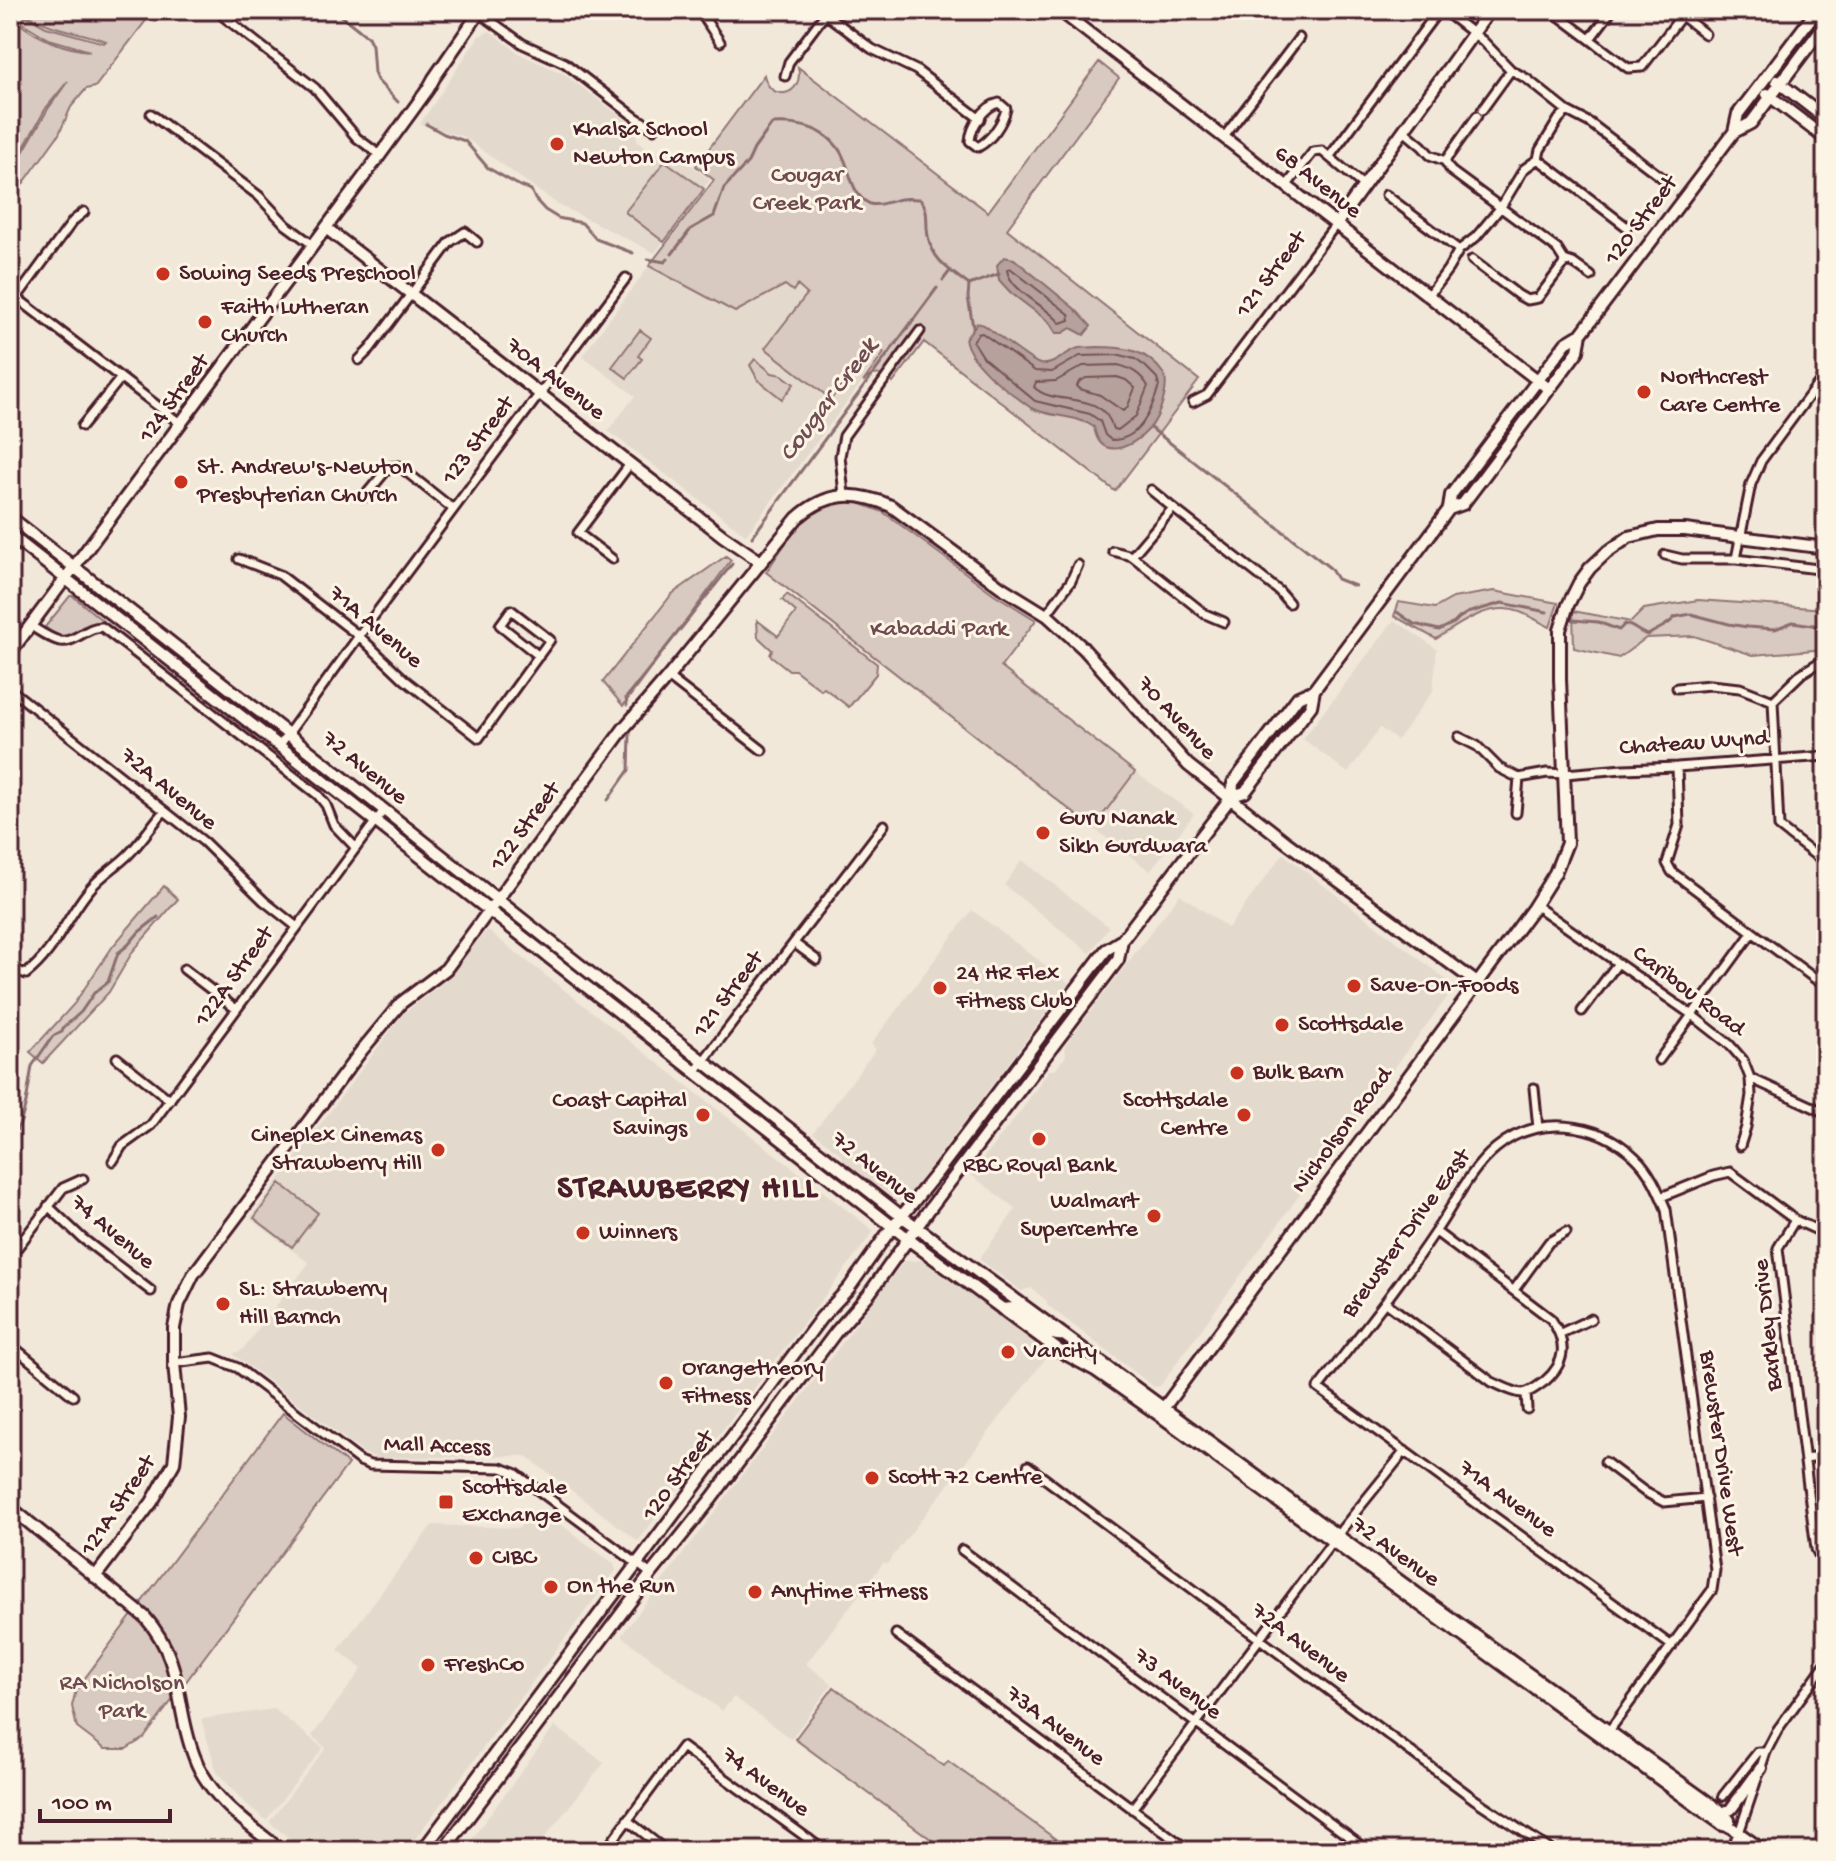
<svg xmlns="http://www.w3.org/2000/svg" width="1836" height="1861" viewBox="0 0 1836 1861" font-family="'Gochi Hand',sans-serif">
<rect width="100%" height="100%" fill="#f1e8da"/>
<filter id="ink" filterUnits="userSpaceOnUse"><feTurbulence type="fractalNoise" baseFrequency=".0125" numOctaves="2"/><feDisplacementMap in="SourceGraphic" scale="16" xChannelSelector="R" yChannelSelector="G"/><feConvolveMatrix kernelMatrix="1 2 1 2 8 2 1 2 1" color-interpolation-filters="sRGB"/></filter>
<g filter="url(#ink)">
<path fill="#e4d9cd" d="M490 31 520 54 564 74 635 127 637 140 646 149 656 153H662L670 148 710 180 655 253 557 204 464 137 420 124 479 36Z
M649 266 735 312 792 281 885 352 746 535 608 431 635 396 582 356Z
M1394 620 1437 649 1433 691 1397 740 1380 728 1348 773 1303 739Z
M1135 772 1194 814 1150 871 1093 828Z
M1283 854 1452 984 1451 992 1290 1208 1160 1386 1154 1387 1047 1305V1301L1031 1288 1021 1291 979 1259 1016 1209 970 1174 1020 1112 1049 1070H1055L1066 1056 1065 1045 1180 894 1228 928Z
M1022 860 1109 927 1090 953 1004 885Z
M972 910 1069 983 906 1199 897 1200 846 1163 838 1152 813 1133 876 1049 871 1044Z
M487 930 874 1231 638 1541 526 1456 379 1458 365 1454 233 1354 242 1350 309 1263 250 1218 403 1014 444 982Z
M922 1260 1050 1353 887 1564 884 1562 806 1664 832 1684 791 1739 734 1697 722 1711 621 1636 904 1261Z
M540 1509 614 1564 616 1570 406 1851H305L269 1822 326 1748 312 1736 362 1669 338 1650 432 1525 519 1528 533 1510Z
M274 1709 323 1748 266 1820 243 1801 217 1772 201 1719Z
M555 1726 604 1763 537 1847V1851H463Z"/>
<path fill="#d8cac0" stroke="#917476" stroke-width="2" d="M30 10H154L95 87 86 89 71 107 59 134 10 202V175L48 109 68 81 46 108 10 172V36L19 23C39 39 66 49 90 51L49 39 21 22 26 16 46 27 104 43 106 41C79 31 51 30 27 14Z
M1099 62 1119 78 1007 229 1199 380 1115 491 924 342 893 383C884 373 873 371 863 382L884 353 873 344 831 399 765 348 807 294 797 285 793 291 785 285 735 312 649 266 714 180 696 166 764 75C770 104 805 96 798 67L988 212Z
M665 161 704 189 664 242 625 212Z
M640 330 651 338 638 356 642 359 627 378 612 367Z
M755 359 772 373 782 375 794 384 782 399 758 380 750 365Z
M853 501 883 512 994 594 1036 620 1001 667 1135 772 1093 828 766 572C792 536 803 503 853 501Z
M726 556 731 560 623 706 603 682 672 594Z
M1494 591 1558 603 1550 627C1540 622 1530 616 1520 612 1490 601 1461 623 1436 639L1394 616 1399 602 1435 608 1453 598Z
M787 594 877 664 876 674 849 707 824 688 821 690 795 670H789L770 655 772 650 758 637 757 620 778 636 796 612 782 600Z
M70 596H73L103 621 82 627 69 637C59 636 53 634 45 627Z
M1698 600 1826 609V649L1753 655 1694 636 1646 638 1619 658 1574 648 1573 611 1631 622 1644 609Z
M164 886 178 899 133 951 109 992 43 1063 30 1052 74 1004 113 946Z
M280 1183 318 1213 292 1247 254 1218Z
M283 1413 348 1464 144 1738 126 1749H105L77 1728 72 1706 76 1690Z
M834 1687 944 1766 948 1761 1072 1851H947L795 1739Z"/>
<path fill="#b6a19c" stroke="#8b6d6f" stroke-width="2" d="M1004 257 1014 259 1075 309 1091 326 1084 335 1071 328 1063 333H1056L1049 322 1011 293 999 280 997 265Z
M977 323 984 325C996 333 1029 361 1040 364 1055 367 1065 351 1079 348 1084 347 1091 348 1097 347 1124 347 1146 349 1163 373 1171 385 1159 418 1149 429 1132 448 1100 462 1094 427 1075 414 1051 418 1031 408 1009 391 971 367 965 339Z"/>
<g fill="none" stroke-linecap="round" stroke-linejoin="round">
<path stroke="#755358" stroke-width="2" d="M1010 268 1069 314 1070 320 1060 323C1047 306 1010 291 1007 270Z
M982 333 1035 371 1052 372 1080 356 1120 355 1135 359 1145 366 1157 378 1159 386C1152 409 1140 441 1111 440L1105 435 1100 421 1090 414 1035 401 984 358 973 341 978 334Z
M1118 365C1131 368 1141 374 1148 386L1136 416 1118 430 1113 429C1103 388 1054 408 1034 387L1036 382 1056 381 1083 366Z
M1117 377 1126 380 1135 388 1127 408 1123 411 1100 395 1080 389 1077 386 1079 382 1086 378Z"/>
<path stroke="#8b6d6f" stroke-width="3" d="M334 10 368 37 372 45 374 73 377 80 398 102
M426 124 444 134 465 141 488 168 520 186 531 190 535 199 545 210 558 218 582 223 596 239 633 253
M672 254 691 229 714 216 724 188 748 162 754 149 772 124C803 122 833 130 845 161 851 176 853 196 870 204 879 207 892 200 901 199 908 198 914 199 920 199 930 210 925 223 928 236 932 260 951 271 969 285L999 274
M648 259 665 262 668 259
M943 280 950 271
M969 285 968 297 973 327
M1151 428 1330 568 1337 579 1355 586
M752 537 937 288
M1397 612 1414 624 1439 630 1454 623 1459 618 1467 613 1502 603 1547 612
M1573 620 1598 622 1619 630 1625 624C1634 626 1639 633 1648 635 1658 628 1667 627 1675 617L1691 614 1729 624 1747 627 1775 629 1793 622 1826 627
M627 705 626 698 732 564
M608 800 629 770 630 734
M10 1142 21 1121 26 1103 32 1066 53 1036 62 1032 63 1028 81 1012 94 993 108 982 118 953 128 945 139 932 158 917"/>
<g stroke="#4a1f2b" stroke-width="13">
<path id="street" d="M699 10 720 42
M820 10 872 49 916 70 980 119
M1443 10 1483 41 1511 70 1527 79 1567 111 1590 123 1665 180
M1551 10 1628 68 1642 67 1686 10
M477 11 523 44 565 63 635 117 654 129
M1682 16 1705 34
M224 17 315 88 357 138 380 155
M1590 39 1612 10
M785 76 789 62 828 10
M999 103 1006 109C1003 123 991 140 978 147L970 141C971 127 984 106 999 103Z
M1482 110 1511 70
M151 114 259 196 286 225 313 245
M1404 131 1422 146 1430 155 1445 161 1451 171 1557 249 1564 260 1573 263 1591 276
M1224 137 1299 38
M1330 156 1439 10
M1538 159 1627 227
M1445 161 1477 116
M1287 185 1313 152 1322 151 1364 186
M1386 195 1459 250
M1472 260 1518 295 1527 300 1538 298 1563 265 1564 260
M1429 295 1448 269 1459 250 1476 237 1501 207 1524 169 1538 159 1540 150 1559 119 1567 111
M17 298 181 424
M10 307 73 221 84 212
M359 360 370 349 450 242 465 232 477 242
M1193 402 1207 395 1337 223
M82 426 120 379
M1151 490 1173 508
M844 495 840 456 844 436 920 331
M364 497 389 467 399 466 453 509
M1113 551 1132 556 1173 508 1279 591 1289 603
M1665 555 1682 559H1736L1826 570
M1132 556 1205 614 1224 622
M239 559 280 575 359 636 405 680 479 738 550 640 511 610 500 625 539 656
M612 559 578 533 630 464
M1736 559 1751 484 1761 461 1826 373
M1046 615 1071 581 1078 565
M31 626C39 631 50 639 60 641 74 644 87 626 102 627L318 795 326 805 334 825 356 848
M668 677 762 750
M1677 688 1710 685 1740 688 1773 701 1779 827 1820 859
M10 689 204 842 264 901 297 927
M1773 701 1802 673 1823 660H1826
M1459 737 1477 746 1499 768 1519 778 1547 773 1565 774 1623 769 1677 767 1826 756
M280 745 359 636 626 278
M1677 767 1679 825 1667 863 1672 872 1826 987
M1516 813 1519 778
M1535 905 1692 1015 1729 1044 1743 1060 1750 1078 1751 1095 1746 1127 1740 1146
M794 943 817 960
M10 968 26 974
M184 969 236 1009
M26 974C55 952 67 916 90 889 101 875 116 867 128 855 141 842 152 825 164 811
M1582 1011 1618 963
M117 1058 170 1100
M1659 1060 1752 933
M695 1072 884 825
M1750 1078 1826 1113
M1534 1088 1538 1128
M113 1161 122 1146 151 1125 384 810
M1661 1197 1713 1176 1730 1172 1795 1220 1826 1234
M48 1206 82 1238 151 1291
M1795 1220 1778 1248 1816 1549 1826 1570
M10 1257 63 1188 83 1179
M1514 1290 1549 1242 1566 1232
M1385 1302 1492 1382C1502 1386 1511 1392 1522 1393 1530 1393 1538 1386 1545 1381 1567 1362 1567 1342 1551 1319L1436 1232
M1561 1333 1591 1319
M10 1344 73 1396
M174 1363 213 1358 238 1368 360 1461 370 1465 501 1468 515 1473 651 1574
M1526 1393 1527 1409
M1805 1459 1826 1456
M1605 1462 1645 1492 1664 1502 1706 1498
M1028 1466 1474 1799 1552 1851
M962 1550 1368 1851
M896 1634 1190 1851
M1609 1731 1712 1590 1715 1570 1666 1209C1658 1190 1650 1171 1635 1157 1597 1121 1537 1114 1496 1148 1469 1170 1454 1205 1435 1232 1399 1286 1358 1337 1318 1388L1672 1646
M1723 1796 1758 1752H1766
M1132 1809 1342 1529 1405 1451
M627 1820 664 1849
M1739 1833 1766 1752 1778 1729 1826 1663
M10 1842 20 1851
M605 1851 682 1747 825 1851
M800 1851 809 1839"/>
</g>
<g stroke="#4a1f2b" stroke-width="16">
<path id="secondary" d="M1059 10 1549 389
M1777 81 1826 119
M1767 94 1826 139
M1734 132 1751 123 1826 23
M1337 223 1490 10
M326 228 723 536 761 562
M1449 509 1463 504 1578 351 1581 334
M10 517 288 734 599 980 896 1212 1420 1596 1723 1813 1729 1820V1826
M10 535 916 1245 1058 1350 1095 1370 1159 1415 1698 1807 1723 1825 1729 1826 1764 1851
M10 653 380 155 428 89 434 78 481 10
M1232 796 1245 792 1311 706 1314 690 1449 509 1451 495 1566 343 1581 334 1734 132 1738 114 1817 10
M1002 1309 1013 1308C1027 1317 1045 1337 1062 1335
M1160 1413 1533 908 1555 873 1567 843 1560 679V630L1568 605 1579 583 1590 568 1606 553 1629 537 1658 530H1685L1826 548
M10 1507 145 1617C185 1663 174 1704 194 1756 209 1798 248 1824 282 1851
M95 1577 152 1502 174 1463 179 1417 174 1363V1328L179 1304 193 1275 362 1050 401 1003 446 969 624 728 668 677 797 518C826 492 855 490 891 506L1001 587 1048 616 1083 648 1188 765 1286 842 1477 983
M1723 1813 1731 1809 1761 1768
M422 1851 821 1318 849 1288 885 1237 939 1170 1106 950 1122 940 1232 796 1233 783 1298 697 1314 690
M443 1851 651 1574 712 1498 836 1332 869 1294 928 1211 1118 960 1122 940
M1734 1851 1739 1833"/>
</g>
<use href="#street" stroke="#fcf5e5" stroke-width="7"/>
<use href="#secondary" stroke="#fcf5e5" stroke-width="10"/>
</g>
</g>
<g fill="#c8321e" stroke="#fcf5e5" stroke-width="3">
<circle cx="557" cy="144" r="8"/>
<circle cx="163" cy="274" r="8"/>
<circle cx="205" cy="322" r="8"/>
<circle cx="1644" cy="392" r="8"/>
<circle cx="181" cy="482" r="8"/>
<circle cx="1043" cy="833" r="8"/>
<circle cx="1354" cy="986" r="8"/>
<circle cx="940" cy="988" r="8"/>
<circle cx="1282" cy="1025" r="8"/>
<circle cx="1237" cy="1073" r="8"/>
<circle cx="703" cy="1115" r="8"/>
<circle cx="1244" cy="1115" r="8"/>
<circle cx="1039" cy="1139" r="8"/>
<circle cx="438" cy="1150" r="8"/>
<circle cx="1154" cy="1216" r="8"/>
<circle cx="583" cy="1233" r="8"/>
<circle cx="223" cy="1304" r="8"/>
<circle cx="1008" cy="1352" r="8"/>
<circle cx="666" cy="1383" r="8"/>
<circle cx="872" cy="1478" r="8"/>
<rect x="438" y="1494" width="16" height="16" rx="4"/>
<circle cx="476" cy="1558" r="8"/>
<circle cx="551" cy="1587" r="8"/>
<circle cx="755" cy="1592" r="8"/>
<circle cx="428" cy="1665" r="8"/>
</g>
<g text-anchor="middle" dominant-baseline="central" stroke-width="6" stroke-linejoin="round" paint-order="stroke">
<g font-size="24" fill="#4a1f2b" stroke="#fcf5e5" text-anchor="start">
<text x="573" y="130">Khalsa School<tspan x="573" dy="28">Newton Campus</tspan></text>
<text x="179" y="274">Sowing Seeds Preschool</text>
<text x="221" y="308">Faith Lutheran<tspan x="221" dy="28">Church</tspan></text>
<text x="1660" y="378">Northcrest<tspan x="1660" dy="28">Care Centre</tspan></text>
<text x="197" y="468">St. Andrew's-Newton<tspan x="197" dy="28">Presbyterian Church</tspan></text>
<text x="1059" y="819">Guru Nanak<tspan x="1059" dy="28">Sikh Gurdwara</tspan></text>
<text x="956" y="974">24 HR Flex<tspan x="956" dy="28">Fitness Club</tspan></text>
<text x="1370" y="986">Save-On-Foods</text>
<text x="1298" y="1025">Scottsdale</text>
<text x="1253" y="1073">Bulk Barn</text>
<text x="687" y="1101" text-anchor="end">Coast Capital<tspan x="687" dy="28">Savings</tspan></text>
<text x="1228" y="1101" text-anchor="end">Scottsdale<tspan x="1228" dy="28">Centre</tspan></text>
<text x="422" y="1136" text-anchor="end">Cineplex Cinemas<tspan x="422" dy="28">Strawberry Hill</tspan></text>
<text x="1039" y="1166" text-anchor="middle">RBC Royal Bank</text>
<text x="1138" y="1202" text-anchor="end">Walmart<tspan x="1138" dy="28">Supercentre</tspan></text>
<text x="599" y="1233">Winners</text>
<text x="239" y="1290">SL: Strawberry<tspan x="239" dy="28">Hill Barnch</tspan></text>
<text x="1024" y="1352">Vancity</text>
<text x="682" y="1369">Orangetheory<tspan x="682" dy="28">Fitness</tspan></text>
<text x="888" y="1478">Scott 72 Centre</text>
<text x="462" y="1488">Scottsdale<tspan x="462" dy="28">Exchange</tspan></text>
<text x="492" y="1558">CIBC</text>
<text x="567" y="1587">On the Run</text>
<text x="771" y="1592">Anytime Fitness</text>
<text x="444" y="1665">FreshCo</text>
</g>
<g font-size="24" fill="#6e4a50" stroke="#fcf5e5">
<text x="807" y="176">Cougar<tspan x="807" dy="28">Creek Park</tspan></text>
<text x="939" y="630">Kabaddi Park</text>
<text x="122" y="1684">RA Nicholson<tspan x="122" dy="28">Park</tspan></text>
</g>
<g font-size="24" fill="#4a1f2b" stroke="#fcf5e5">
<text transform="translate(1317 183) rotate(38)">68 Avenue</text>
<text transform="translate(1642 221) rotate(-53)">120 Street</text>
<text transform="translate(1272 275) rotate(-53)">121 Street</text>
<text transform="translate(555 380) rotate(38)">70A Avenue</text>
<text transform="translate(175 399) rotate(-54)">124 Street</text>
<text transform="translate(479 441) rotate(-53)">123 Street</text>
<text transform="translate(375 628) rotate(40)">71A Avenue</text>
<text transform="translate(1176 719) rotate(47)">70 Avenue</text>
<text transform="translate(1694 744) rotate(-4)">Chateau Wynd</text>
<text transform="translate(364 769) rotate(39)">72 Avenue</text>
<text transform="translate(168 790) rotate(39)">72A Avenue</text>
<text transform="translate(526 827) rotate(-54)">122 Street</text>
<text transform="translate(235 977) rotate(-54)">122A Street</text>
<text transform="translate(1688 992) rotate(37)">Caribou Road</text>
<text transform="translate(729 995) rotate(-53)">121 Street</text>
<text transform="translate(1343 1131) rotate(-53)">Nicholson Road</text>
<text transform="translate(874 1169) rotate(38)">72 Avenue</text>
<text transform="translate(112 1233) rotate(40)">74 Avenue</text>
<text transform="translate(1407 1234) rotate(-54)">Brewster Drive East</text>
<text transform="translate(1769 1325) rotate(-96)">Barkley Drive</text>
<text transform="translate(437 1447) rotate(2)">Mall Access</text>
<text transform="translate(1720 1453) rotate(82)">Brewster Drive West</text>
<text transform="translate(679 1476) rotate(-54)">120 Street</text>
<text transform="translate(1507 1500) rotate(36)">71A Avenue</text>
<text transform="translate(119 1506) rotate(-56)">121A Street</text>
<text transform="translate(1395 1553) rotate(36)">72 Avenue</text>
<text transform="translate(1300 1644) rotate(37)">72A Avenue</text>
<text transform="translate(1177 1685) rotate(37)">73 Avenue</text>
<text transform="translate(1055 1727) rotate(37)">73A Avenue</text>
<text transform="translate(765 1783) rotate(36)">74 Avenue</text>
</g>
<g font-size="26" font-style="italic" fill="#704c53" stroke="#fcf5e5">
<text transform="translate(830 401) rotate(-53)">Cougar Creek</text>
</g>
<g font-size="32" font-weight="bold" letter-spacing="2" fill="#4a1f2b" stroke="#fcf5e5">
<text x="688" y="1190">STRAWBERRY HILL</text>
</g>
</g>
<rect width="1836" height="1861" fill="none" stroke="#fcf5e5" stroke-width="40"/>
<rect x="20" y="20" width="1796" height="1821" fill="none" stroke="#4a1f2b" stroke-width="3" filter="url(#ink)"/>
<path d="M40 1809v12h130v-12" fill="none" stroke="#4a1f2b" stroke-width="4"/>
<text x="52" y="1809" font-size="24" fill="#4a1f2b" stroke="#fcf5e5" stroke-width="6" paint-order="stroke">100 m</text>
</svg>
